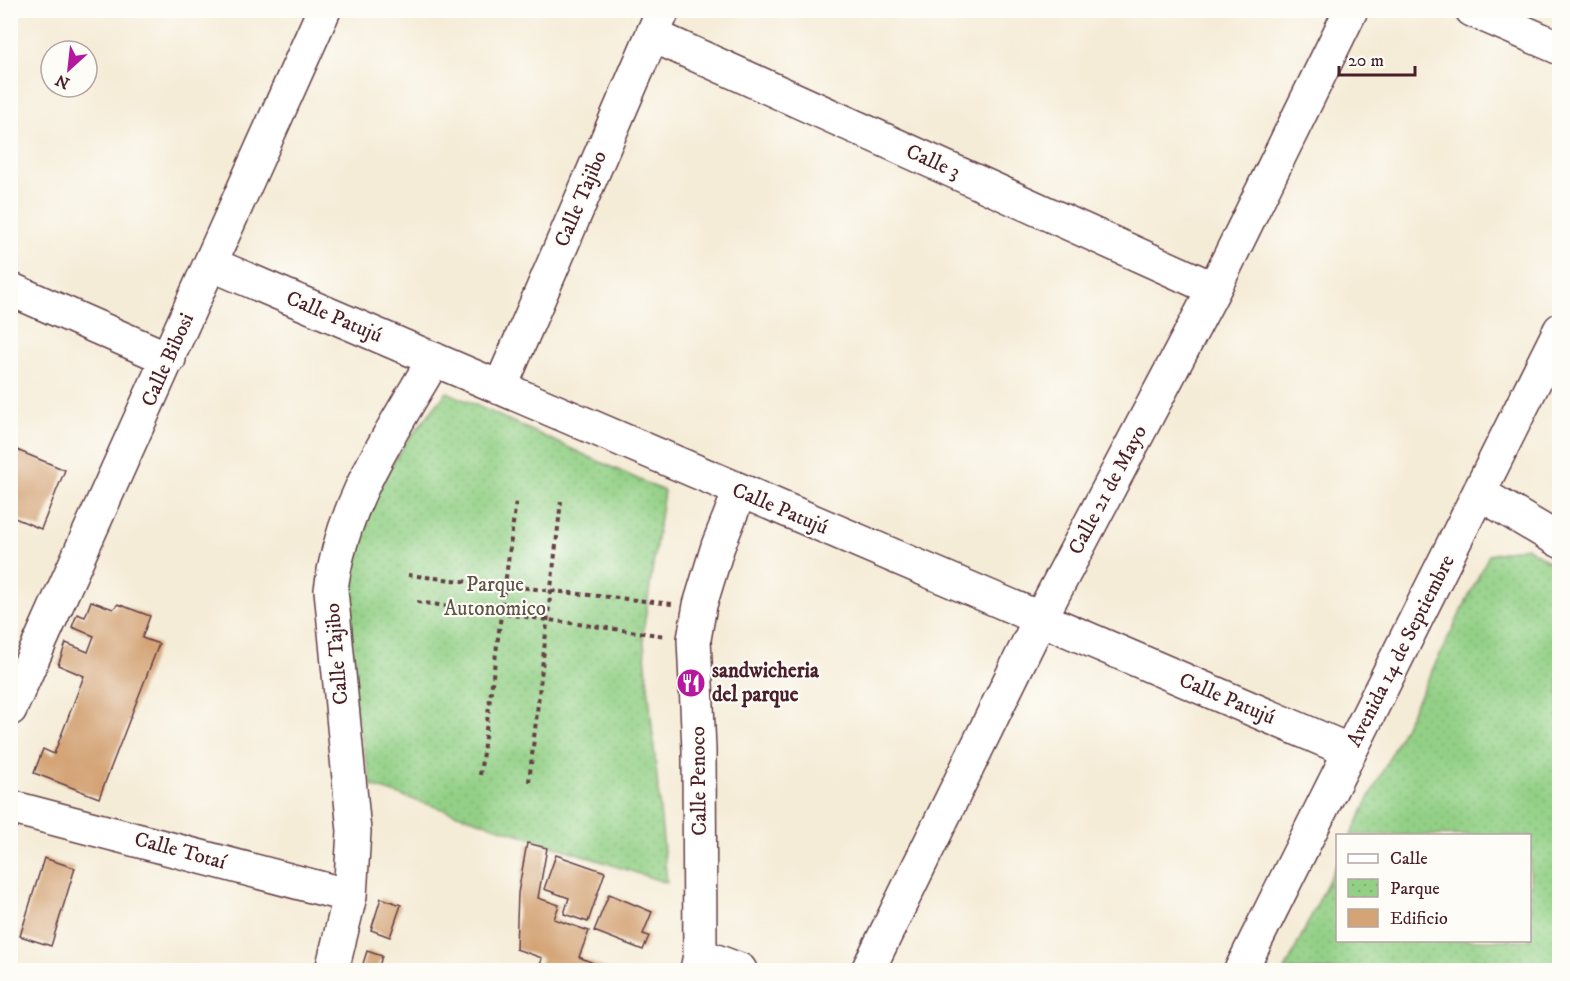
<svg xmlns="http://www.w3.org/2000/svg" width="1570" height="981" viewBox="0 0 1570 981" font-family="'IM FELL DW Pica',serif">
<defs>
<pattern id="park-dots" width="8" height="8" patternUnits="userSpaceOnUse" patternTransform="scale(1.5)"><rect width="8" height="8" fill="#93d086"/><path d="M2 2h.1M6 6h.1" fill="none" stroke="#80b274" stroke-width="1.8" stroke-linecap="round"/></pattern>
</defs>
<rect width="100%" height="100%" fill="#fdfcf7"/>
<filter id="ink" filterUnits="userSpaceOnUse"><feTurbulence type="fractalNoise" baseFrequency=".0167" numOctaves="2"/><feDisplacementMap in="SourceGraphic" scale="12" xChannelSelector="R" yChannelSelector="G"/><feConvolveMatrix kernelMatrix="1 2 1 2 8 2 1 2 1" color-interpolation-filters="sRGB"/></filter>
<filter id="wash" filterUnits="userSpaceOnUse"><feTurbulence type="fractalNoise" baseFrequency=".008" numOctaves="4" result="noise"/><feDisplacementMap in="SourceGraphic" scale="24" xChannelSelector="R" yChannelSelector="G"/><feGaussianBlur stdDeviation="1.35" result="paint"/><feColorMatrix in="noise" values="0 0 0 0 0 0 0 0 0 0 0 0 0 0 0 0 0 1.4 0 .05"/><feComposite in="paint" operator="in"/></filter>
<g filter="url(#wash)">
<rect width="100%" height="100%" fill="#f5ecd7"/>
<path fill="url(#park-dots)" stroke="#6e7858" stroke-width="1.5" d="M447 392 664 491 643 633 667 883 372 786 349 680 343 583 363 510 405 444Z
M1526 547 1559 568V970H1285L1337 863 1338 940H1530V836L1351 835 1489 555Z"/>
<g id="blocks">
<path fill="#d4a477" d="M12 448 65 470 41 529 10 516Z
M91 601 113 609 118 604 150 616 142 638 159 644 99 798 34 773 43 749 54 754 84 676 58 665 66 643 88 652 94 636 72 627 77 614 85 617Z
M527 843 547 848 538 898 559 905 554 919 589 931 579 957 610 970H539L542 958 516 949 518 893Z
M556 855 605 872 588 922 564 914 569 898 544 889Z
M44 858 75 868 51 946 20 936Z
M609 894 652 912 643 934 649 936 643 950 594 931Z
M381 898 401 905 390 937 371 930Z
M367 951 382 956 378 970H361Z"/>
</g>
</g>
<g filter="url(#ink)">
<use href="#blocks" fill-opacity="0" stroke="#643e45" stroke-width="1.5"/>
<g fill="none" stroke-linecap="round" stroke-linejoin="round">
<g stroke="#643e45" stroke-width="36">
<path id="minor" d="M1472 10 1560 48
M652 35 1214 289
M211 264 1350 751
M10 289 169 359
M500 388 663 10
M1481 494 1560 541
M10 709 324 10
M10 807 350 896
M700 955 740 970
M332 970 350 896 354 831 331 590C341 504 392 432 434 359
M697 970 700 955 699 750 694 639 700 605 718 546 740 491
M868 970 1040 619 1214 289 1351 10
M1241 970 1560 330"/>
</g>
<path stroke="#643e45" stroke-width="4" stroke-dasharray="4.5 4.5" stroke-linecap="butt" d="M408 575 672 604
M417 602 666 636
M480 775 516 501
M529 782 561 501"/>
<use href="#minor" stroke="#fff" stroke-width="33"/>
</g>
</g>
<defs>
<g id="restaurant-disc" transform="scale(1.5)"><circle r="9.5" fill="#b5179e" stroke="#fdfcf7"/><path d="M-5-6h1v4h1v-4h1v4h1v-4h1v5L-1.5 .5V6h-2V.5L-5-1ZM5-6V6H3V1.5H1.5Q1.5-4 5-6Z" fill="#fff"/></g>
</defs>
<g fill-rule="evenodd">
<use href="#restaurant-disc" x="691" y="683"/>
</g>
<g text-anchor="middle" dominant-baseline="central" stroke-width="4.5" stroke-linejoin="round" paint-order="stroke">
<g font-size="21" fill="#4a1f2b" stroke="#fdfcf7">
<text transform="translate(933 162) rotate(24)">Calle 3</text>
<text transform="translate(581 199) rotate(-67)">Calle Tajibo</text>
<text transform="translate(334 317) rotate(23)">Calle Patujú</text>
<text transform="translate(168 360) rotate(-66)">Calle Bibosi</text>
<text transform="translate(1108 490) rotate(-62)">Calle 21 de Mayo</text>
<text transform="translate(780 509) rotate(23)">Calle Patujú</text>
<text transform="translate(1401 651) rotate(-63)">Avenida 14 de Septiembre</text>
<text transform="translate(337 654) rotate(-95)">Calle Tajibo</text>
<text transform="translate(1227 699) rotate(23)">Calle Patujú</text>
<text transform="translate(699 781) rotate(-91)">Calle Penoco</text>
<text transform="translate(180 851) rotate(15)">Calle Totaí</text>
</g>
<g font-size="21" fill="#605446" stroke="#fdfcf7">
<text x="495" y="585">Parque<tspan x="495" dy="24">Autonomico</tspan></text>
</g>
<g font-size="21" font-weight="bold" fill="#4a1f2b" stroke="#fdfcf7" text-anchor="start">
<text x="712" y="671">sandwicheria<tspan x="712" dy="24">del parque</tspan></text>
</g>
</g>
<rect width="1570" height="981" fill="none" stroke="#fdfcf7" stroke-width="36"/>
<rect x="1336" y="834" width="195" height="108" fill="#fdfcf7" stroke="#b5a4a5" stroke-width="1.5"/>
<rect x="1348" y="854" width="30" height="9" fill="#ffffff" stroke="#b5a4a5" stroke-width="1.5"/>
<text x="1390" y="864" font-size="18" fill="#4a1f2b">Calle</text>
<rect x="1348" y="879" width="30" height="18" fill="url(#park-dots)" stroke="#b5a4a5" stroke-width="1.5"/>
<text x="1390" y="894" font-size="18" fill="#4a1f2b">Parque</text>
<rect x="1348" y="909" width="30" height="18" fill="#d4a477" stroke="#b5a4a5" stroke-width="1.5"/>
<text x="1390" y="924" font-size="18" fill="#4a1f2b">Edificio</text>
<g transform="translate(69 69) rotate(207)"><circle r="28" fill="#fdfcf7" stroke="#b5a4a5" stroke-width="1.5"/>
<path d="M0-4.5L10 22L0 15L-10 22Z" fill="#b5179e"/>
<text y="-9" font-size="16" font-weight="bold" text-anchor="middle" fill="#4a1f2b">N</text>
</g>
<path d="M1339 66v9h76v-9" fill="none" stroke="#4a1f2b" stroke-width="3"/>
<text x="1348" y="66" font-size="18" fill="#4a1f2b" stroke="#fdfcf7" stroke-width="4.5" paint-order="stroke">20 m</text>
</svg>
